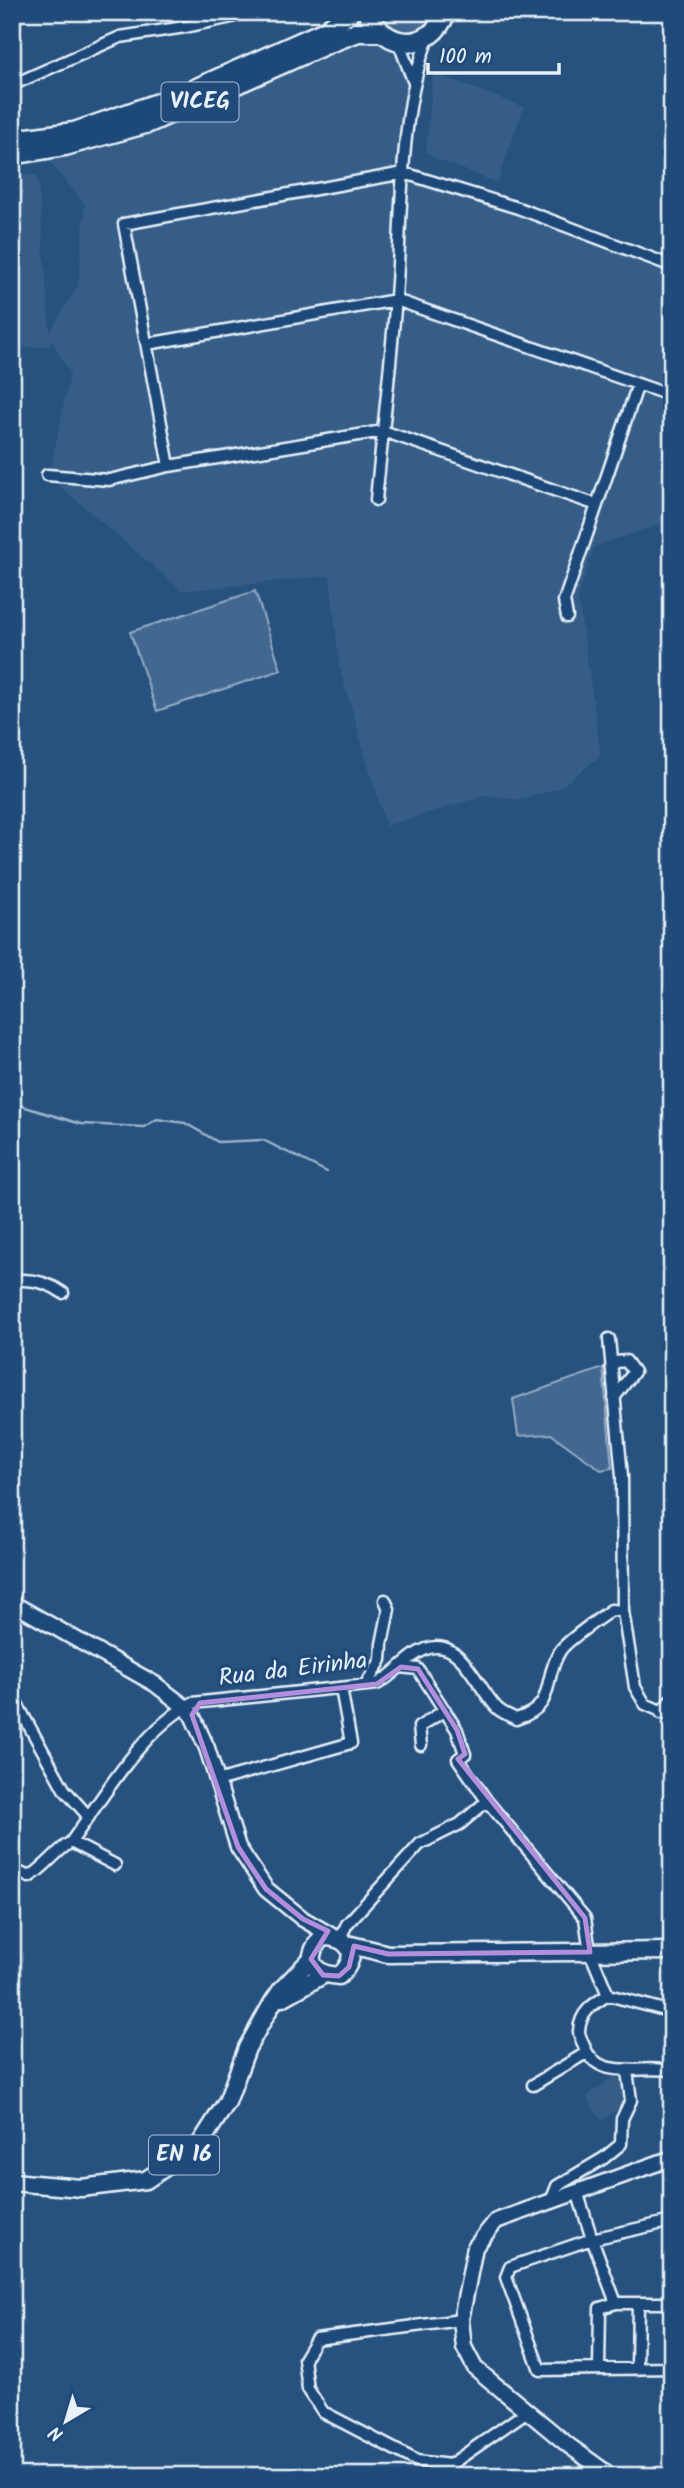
<svg xmlns="http://www.w3.org/2000/svg" width="684" height="2488" viewBox="0 0 684 2488" font-family="Kalam,sans-serif">
<rect width="100%" height="100%" fill="#27517f"/>
<filter id="ink" filterUnits="userSpaceOnUse"><feTurbulence type="fractalNoise" baseFrequency=".0143" numOctaves="2"/><feDisplacementMap in="SourceGraphic" scale="14" xChannelSelector="R" yChannelSelector="G"/><feConvolveMatrix kernelMatrix="1 2 1 2 8 2 1 2 1" color-interpolation-filters="sRGB"/></filter>
<g filter="url(#ink)">
<path fill="#355d88" d="M370 40 389 50 401 62 406 77 404 173 672 266V520L594 547 578 596 601 755 560 788 519 800 487 795 386 826 339 666 330 576 182 591 49 477 70 373 50 338V346L12 349V176L38 175 50 332 78 285 85 204 48 160 91 151 135 138 182 119 352 41Z
M433 73 524 107 497 183 434 158 426 151Z
M614 2076 625 2084 626 2098 622 2106 602 2120 586 2097Z"/>
<path fill="#436891" stroke="#96acc4" stroke-width="2" d="M379 12H437C422 35 391 42 379 12Z
M255 591 281 670 157 711 130 632Z
M603 1368 612 1468 601 1470 551 1434 518 1436 513 1399Z"/>
<g fill="none" stroke-linecap="round" stroke-linejoin="round">
<path stroke="#9db3c9" stroke-width="2.5" d="M12 1103 81 1124 144 1127 157 1119 185 1123 218 1142 263 1140 327 1172"/>
<g stroke="#e8f1f8" stroke-width="15">
<path id="street" d="M398 41 414 83
M12 85 120 37 185 27 232 17 243 12
M147 344 396 300 672 396
M47 475 109 480 169 466
M376 500C383 428 392 355 397 283 402 207 400 106 429 36
M597 505 638 384
M567 617 564 601 597 505 383 431 169 466 124 224 404 173 518 208 672 266
M12 1281C31 1278 47 1282 63 1293
M609 1339 622 1476 623 1611 635 1687 645 1704 672 1716
M611 1367 616 1362 626 1361 634 1372 614 1398
M401 1667 418 1669 457 1730 465 1754 458 1759 487 1801 585 1918 590 1952 608 1995 672 2012
M366 1685 381 1660 382 1644 389 1609 385 1600
M12 1695 64 1789 89 1817
M661 1713 672 1698
M421 1745 419 1727 445 1710
M217 1781 351 1743 341 1688
M71 1842 115 1865
M12 1869 29 1877C46 1867 55 1852 71 1842 104 1796 141 1731 192 1703L377 1684C395 1675 407 1656 426 1649 461 1636 477 1688 497 1708 502 1713 510 1716 516 1719 558 1706 541 1682 560 1651 567 1640 599 1619 611 1610L623 1611
M339 1940 347 1924 420 1844 460 1824 487 1801
M608 1995C593 2004 580 2012 579 2031 579 2036 582 2041 584 2046 598 2083 644 2064 672 2071
M533 2085 586 2053
M577 2191 592 2239 616 2303
M551 2201 557 2186 604 2158 621 2144 622 2119 631 2100 627 2071
M672 2221 592 2239 510 2267 506 2277 540 2370 672 2368
M461 2320 316 2339 304 2359 308 2389 323 2412 417 2461 450 2465 526 2412
M599 2369 600 2308 616 2303H672
M637 2369 638 2303"/>
</g>
<g stroke="#e8f1f8" stroke-width="19">
<path id="secondary" d="M12 1603 155 1684 185 1707 192 1715 207 1748 238 1847 266 1889 303 1919 334 1937
M611 2476 568 2445 475 2368 464 2347 461 2320 475 2247 496 2221 672 2158"/>
</g>
<g stroke="#e8f1f8" stroke-width="21">
<path id="primary" d="M322 1937C350 1936 361 1956 339 1976 312 1974 303 1959 322 1937Z
M347 1944 388 1954 672 1951
M282 1998 323 1975
M12 2182 81 2188 146 2180 200 2144 227 2102 247 2048 273 2002 282 1989 311 1959"/>
</g>
<g stroke="#e8f1f8" stroke-width="23">
<path id="highway" d="M368 12C384 51 431 53 446 12
M12 140 74 132 181 95 325 31 350 12
M12 155 65 146 149 123 329 43 358 32H380"/>
</g>
<use href="#street" stroke="#1f4a7a" stroke-width="10"/>
<use href="#secondary" stroke="#1f4a7a" stroke-width="14"/>
<use href="#primary" stroke="#1f4a7a" stroke-width="16"/>
<use href="#highway" stroke="#1f4a7a" stroke-width="18"/>
</g>
</g>
<path fill="none" stroke="#b28edc" stroke-width="5" stroke-linejoin="round" d="M401 1667 418 1669 457 1730 465 1754 458 1759 585 1918 590 1952 388 1954 354 1946 349 1967 339 1976 323 1975 311 1959 328 1931 303 1919 266 1889 238 1847 192 1715 200 1703 377 1684Z"/>
<g text-anchor="middle" dominant-baseline="central" stroke-width="6" stroke-linejoin="round" paint-order="stroke">
<g fill="#1f4a7a" stroke="#acbfd2" stroke-width="2">
<rect x="161.5" y="82.5" width="77" height="39" rx="5"/>
<rect x="149" y="2135.5" width="70" height="39" rx="5"/>
</g>
<g font-size="23" font-weight="bold" fill="#e8f1f8">
<text x="200" y="102">VICEG</text>
<text x="184" y="2155">EN 16</text>
</g>
<g font-size="24" fill="#e8f1f8" stroke="#1f4a7a">
<text transform="translate(293 1670) rotate(-7)">Rua da Eirinha</text>
</g>
</g>
<rect width="684" height="2488" fill="none" stroke="#1f4a7a" stroke-width="42"/>
<rect x="21" y="21" width="642" height="2446" fill="none" stroke="#e8f1f8" stroke-width="2.5" filter="url(#ink)"/>
<g transform="translate(66 2421) rotate(218)" stroke="#1f4a7a" stroke-width="5" paint-order="stroke">
<path d="M0-5L12 26L0 18L-12 26Z" fill="#e8f1f8"/>
<text y="-10" font-size="19" font-weight="bold" text-anchor="middle" fill="#e8f1f8">N</text>
</g>
<path d="M428 63v10h131v-10" fill="none" stroke="#e8f1f8" stroke-width="3.5"/>
<text x="439" y="63" font-size="21" fill="#e8f1f8" stroke="#1f4a7a" stroke-width="5" paint-order="stroke">100 m</text>
</svg>
